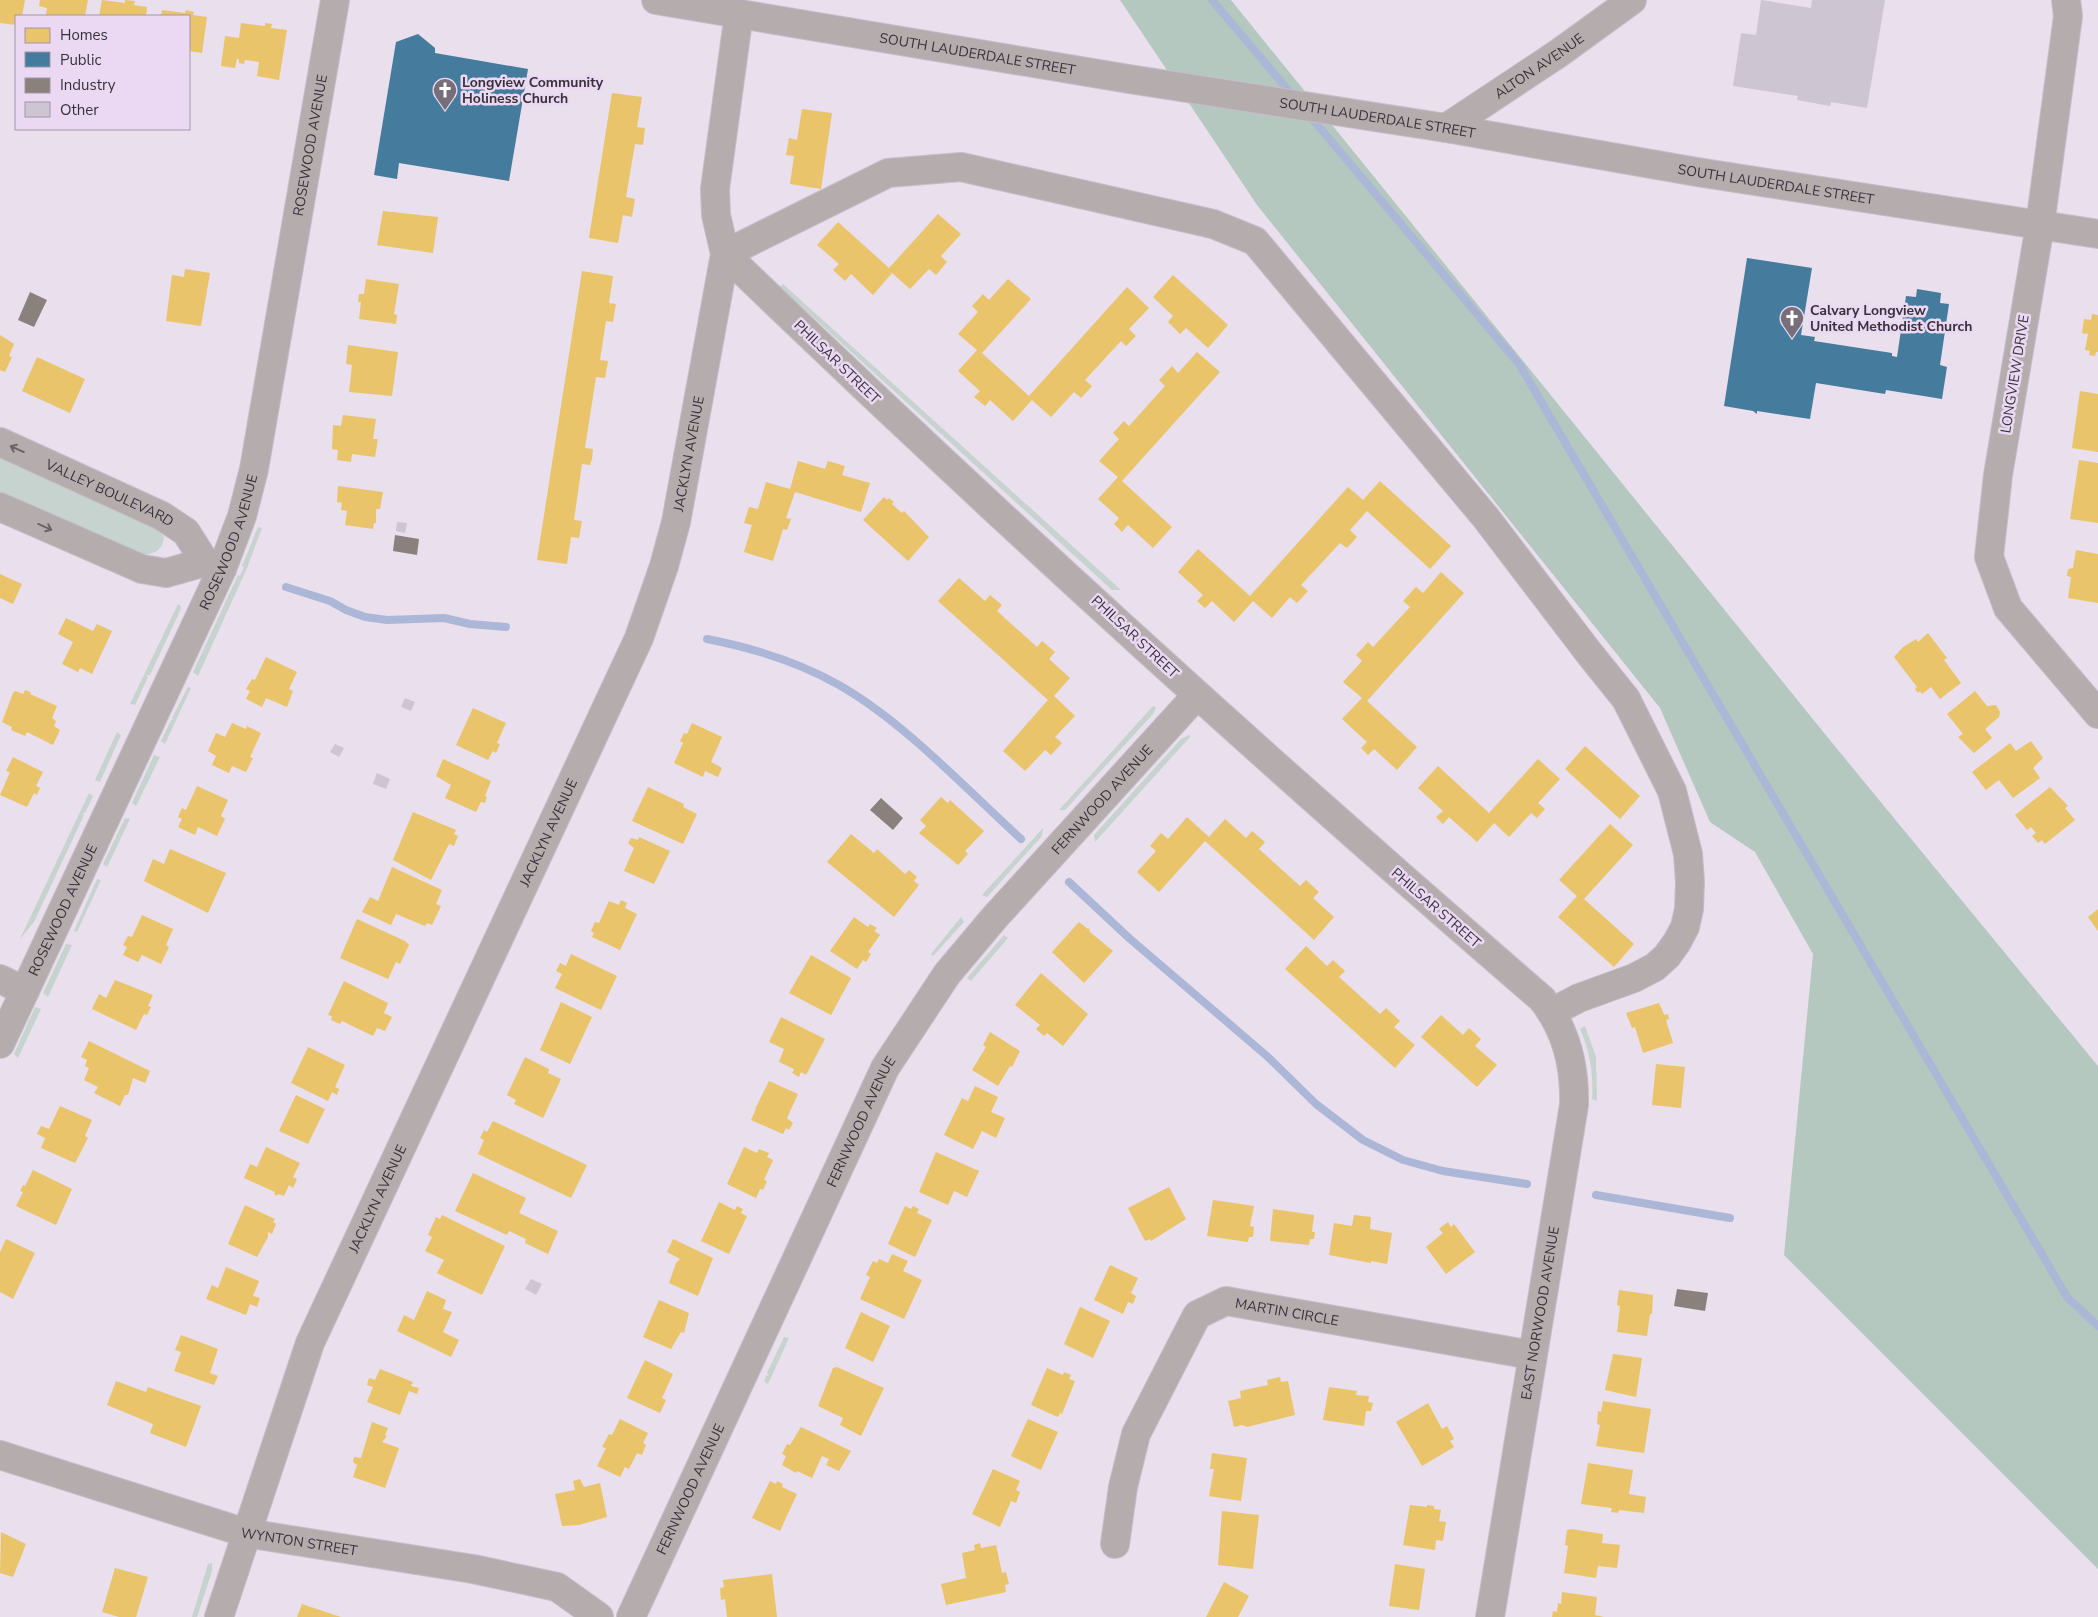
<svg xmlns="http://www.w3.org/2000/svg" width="2098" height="1617" viewBox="0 0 2098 1617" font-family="'Nunito Sans',sans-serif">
<rect width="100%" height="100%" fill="#e9dfed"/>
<path fill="#c6d3cf" d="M783 284 1121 590H1112L780 287Z
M0 456 161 531 164 538C162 551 154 554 142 555L0 492Z
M258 527 262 528 247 568 198 676 193 672 238 575 240 576 244 567 242 566Z
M178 604 181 606 180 611 150 675H146L148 677 135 705 130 704Z
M188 687 191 688 165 744 161 741 171 720 174 719 172 718Z
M1153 706 1156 707 1153 714 1065 810H1059Z
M117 732 121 735 100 782 95 780Z
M1189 735 1190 737 1095 842 1094 835 1181 739Z
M154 755 160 757 136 806 132 803Z
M89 793 93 796 85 813 82 814 84 815 34 922 20 939Z
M125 818 130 819 107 867 103 864Z
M1043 828 1042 836 987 897 982 895Z
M97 879 101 880 77 932 74 931Z
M961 917 964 922 933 956 931 954Z
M1004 935 1008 938 971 981 967 978Z
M66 944 72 945 48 997 43 993Z
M35 1007 41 1009 18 1058 14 1054Z
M1585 1026 1596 1057 1597 1101 1592 1099C1594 1073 1589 1049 1580 1029Z
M784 1337 789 1338 768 1384 764 1381 766 1376 769 1375 767 1373Z
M212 1563V1571L197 1617H192L208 1564Z"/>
<path fill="#b4c8c0" d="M1120 0H1231L1833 744 2098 1066V1569L1784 1255 1813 954 1755 852 1710 822 1660 708 1257 205Z"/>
<path fill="#e9c46a" d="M0 0H25L22 16H16V25L0 23Z
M40 0H88L85 16H46L47 8 39 6Z
M102 0 125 3V0L135 1 134 5 147 7 146 16H99Z
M162 10 185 13 186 10 194 12 193 15 207 17 202 53 189 51V16H161Z
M241 23 265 26V23L272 24 271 28 287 30 279 80 257 76 259 62 245 60 244 64 239 63V59H237L235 68 221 66 225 36 239 38Z
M612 93 642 97 637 127 645 128 643 145 635 144 626 197 635 199 632 217 623 215 618 243 589 238Z
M802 109 832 113 821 189 790 184 794 156 786 155 789 138 797 140Z
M383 211 438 217 433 253 377 245Z
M938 214 961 234 941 256 947 262 936 275 929 269 910 289 892 273 873 295 851 274 845 281 833 270 839 264 817 245 838 222 889 268Z
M185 269 210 273 201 326 166 321 172 275 184 277Z
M582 271 613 276 609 303 616 304 613 322 606 321 600 360 608 361 605 378 596 377 585 448 593 449 592 459 590 465 582 464 574 520 582 521 579 538 571 537 567 564 537 560Z
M1173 275 1228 325 1208 348 1186 328 1180 334 1168 322 1173 316 1153 297Z
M366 279 399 284 394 314 397 315 396 324 359 319 361 302H358L359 294H364Z
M1008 279 1031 299 982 353 1029 396 1127 287 1149 308 1129 329 1136 336 1126 346 1121 341 1085 380 1092 386 1081 398 1074 392 1051 417 1032 400 1013 421 990 400 985 406 974 397 980 391 958 371 977 350 958 334 978 312 972 306 983 294 989 300Z
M2092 314 2098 315V352H2096L2095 356 2089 355 2090 351 2085 350 2088 334 2082 333 2084 319 2091 320Z
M0 335 14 344 9 356 12 357 5 372 0 370Z
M348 345 398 352 392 396 349 392 352 365 346 364Z
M1197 352 1220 372 1122 481 1172 527 1153 548 1128 525 1122 532 1114 524 1119 518 1098 499 1118 477 1099 461 1119 439 1113 433 1124 421 1129 426 1165 386 1159 380 1172 366 1178 373Z
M37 357 85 379 70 413 22 391Z
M2080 391 2098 394V452L2072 448Z
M343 415 376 419 373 439H378L375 457 352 454 351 462 337 460 338 450 332 449 333 425 341 426Z
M2079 460 2098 463V523L2070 519Z
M798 461 825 469 828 461 845 466 842 475 870 483 861 512 795 492 786 518 791 519 787 530 783 529 773 561 744 552 752 525 744 523 749 507 758 509 766 482 790 489Z
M1380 481 1451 546 1430 569 1367 511 1350 530 1357 537 1347 548 1340 543 1301 585 1308 591 1297 603 1290 597 1272 618 1253 601 1234 622 1212 601 1205 608 1197 601 1203 595 1178 572 1198 549 1250 596 1348 487 1363 500Z
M338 486 383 492 380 509H376V523H374L373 529 345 525 347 511 341 510 342 503 337 502Z
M884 497 887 500 889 498 894 502 892 504 902 513 904 511 929 537 908 561 863 520Z
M2076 550 2098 554V603L2068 598 2071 577 2067 576 2068 569 2073 568Z
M1441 572 1464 593 1367 701 1417 747 1397 770 1374 749 1368 755 1361 748 1367 742 1342 719 1362 698 1343 682 1362 661 1356 655 1368 642 1373 647 1410 607 1403 601 1416 587 1423 593Z
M0 574 22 584 13 604 0 598Z
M959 578 985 601 990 595 1002 605 997 611 1037 647 1042 641 1048 646 1055 652 1049 659 1070 678 1054 696 1075 716 1055 737 1062 743 1051 755 1045 750 1025 771 1003 751 1048 700 938 601Z
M66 618 93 631 97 624 112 631 92 674 80 668 78 672 62 664 73 642 58 634Z
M1928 633 1947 658 1944 660 1961 683 1940 699 1931 687 1922 694 1920 691 1918 693 1915 689 1917 687 1894 657 1903 647 1916 639 1918 642Z
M266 657 297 672 289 689 293 691 287 707 266 698 262 707 246 699 250 691 246 689 252 679 255 680Z
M25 690 31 692 30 694 57 706 52 718 56 721 54 726 60 730 53 745 27 732 25 736 11 730 12 727 2 722 13 693 15 691 23 694Z
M1975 691 1987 706 1996 705 2000 712 1999 717 1985 729 1992 738 1974 753 1958 737 1963 734 1947 714Z
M473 708 506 723 497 743 500 744 496 753 493 751 488 760 456 745Z
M232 723 246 729 247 726 261 733 250 757 253 758 246 772 232 766 229 773 212 765 216 756 208 751 216 733 225 737Z
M692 723 722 737 711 762 722 768 718 777 705 771 703 777 674 763 683 743 680 741 684 733 687 734Z
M2031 741 2043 758 2033 768 2040 778 2013 798 1999 780 1986 790 1972 772 2010 743 2016 751Z
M1585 746 1640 796 1620 819 1565 769Z
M13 757 43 772 36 786 40 788 37 795 34 793 27 807 0 795 10 772 6 771Z
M443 759 491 781 485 796 487 797 485 803 481 802 476 812 445 798 451 785 436 776Z
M1538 759 1560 779 1538 803 1545 809 1537 818 1531 813 1509 837 1494 823 1477 842 1449 817 1443 824 1436 817 1443 811 1418 788 1438 766 1489 813Z
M197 786 228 800 221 816 225 819 217 836 198 827 195 835 178 827 182 819 178 817 182 808 186 810Z
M648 787 684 804 683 807 697 814 683 844 632 821Z
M2050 787 2068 806 2065 808 2075 820 2045 844 2042 840 2038 843 2032 836 2036 833 2031 827 2027 830 2015 815Z
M941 797 948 803 950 800 984 831 965 851 968 854 958 865 919 833 926 826 920 820Z
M413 812 456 830 454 834 458 836 454 846 449 844 431 880 393 860Z
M1187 817 1209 837 1225 819 1246 838 1252 831 1265 842 1259 849 1300 886 1306 880 1319 892 1313 898 1334 917 1314 940 1205 841 1159 892 1137 872 1156 851 1150 846 1155 840 1161 833 1168 839Z
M1610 824 1633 845 1584 899 1634 944 1614 967 1558 917 1577 896 1559 880Z
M851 834 874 853 877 849 905 874 909 870 917 877 914 881 919 885 894 917 827 862Z
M639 837 670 851 654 884 624 871 634 848 628 843 631 838 638 840Z
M170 849 226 873 208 913 144 881 153 859 164 864Z
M392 867 442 890 436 904 441 906 432 925 427 923 425 926 396 914 391 925 362 912 370 897 378 901Z
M621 900 627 903 625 908 637 914 620 950 592 937 594 933 591 931 595 922 599 923 609 901 619 905Z
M2098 909V931L2088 917Z
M142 915 173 929 166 945 169 947 161 964 142 955 138 962 123 955 127 947 123 945 128 936 132 937Z
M854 917 868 927 870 924 877 928 874 931 880 935 868 952 871 954 866 962 863 960 857 969 830 951Z
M357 919 405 941 409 945 400 964 396 962 388 979 340 958Z
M1079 922 1088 929 1089 928 1090 932 1113 951 1084 983 1052 952Z
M1306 946 1327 966 1333 960 1345 971 1339 977 1380 1014 1386 1008 1400 1021 1394 1027 1415 1045 1395 1068 1285 969Z
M571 954 617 976 601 1010 555 988 562 974 556 971 560 963 566 966Z
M811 955 851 978 831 1015 789 993Z
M1041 973 1088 1014 1063 1046 1047 1033 1044 1036 1036 1029 1040 1025 1015 1005Z
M115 980 153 995 148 1006 151 1007 147 1015 144 1014 136 1030 92 1009 99 994 106 998Z
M344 981 388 1003 384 1013 392 1017 385 1031 377 1028 373 1036 342 1021 340 1024 331 1020 332 1016 328 1015Z
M561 1002 592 1017 570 1064 540 1050Z
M1659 1003 1663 1012 1664 1015 1668 1014 1669 1019 1666 1020 1673 1043 1643 1053 1635 1027 1632 1028 1626 1013Z
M1441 1015 1463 1035 1469 1028 1481 1039 1475 1046 1497 1065 1477 1087 1421 1037Z
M781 1017 825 1039 806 1075 801 1072 799 1077 792 1073 794 1069 779 1062 784 1049 769 1042Z
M990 1032 1020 1051 1012 1067 1010 1066 998 1086 972 1070 986 1047 983 1045Z
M89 1041 150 1071 145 1083 133 1078 128 1095H125L120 1106 94 1093 98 1087 84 1080 89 1068 85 1066 87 1060 81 1057Z
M308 1047 345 1065 335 1087 339 1089 337 1095 332 1092 328 1101 291 1083Z
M525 1057 549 1069 548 1073 561 1079 543 1118 514 1104 516 1100 507 1095Z
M1656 1064 1685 1067 1681 1108 1652 1105Z
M769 1081 798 1094 787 1118 793 1123 789 1130 786 1128 783 1134 751 1120 756 1109H755Z
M975 1086 998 1097 991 1112 1005 1118 996 1138 982 1131 973 1149 944 1135 962 1098 968 1101Z
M296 1095 325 1109 308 1144 279 1131Z
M60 1106 92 1120 85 1136 88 1138 75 1163 41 1148 45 1138 37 1134 41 1126 49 1129Z
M493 1121 587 1165 571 1198 478 1154 484 1140 480 1138 484 1130 487 1132Z
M266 1147 300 1163 293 1177 297 1179 293 1188 289 1185 284 1196 278 1194 277 1196 274 1194 275 1192 244 1178 250 1164 257 1167Z
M744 1147 757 1153 759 1149 769 1153 767 1157 773 1160 764 1180 767 1181 763 1190 760 1189 756 1198 727 1184Z
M936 1152 979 1171 967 1197 954 1191 948 1205 919 1192Z
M33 1170 72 1189 56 1225 16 1206 23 1192 20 1191 23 1185 25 1186Z
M473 1173 526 1198 519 1213 558 1231 548 1254 525 1243 526 1239 509 1231 507 1235 455 1211Z
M1169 1187 1186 1219 1151 1241 1150 1239 1145 1241 1128 1208Z
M1213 1200 1254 1206 1250 1226 1254 1227 1253 1237H1249L1248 1242 1207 1236Z
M719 1202 735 1210 737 1206 743 1209 741 1213 747 1216 729 1254 701 1241Z
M245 1205 275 1219 273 1222 276 1224 272 1234 268 1232V1237L257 1257 228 1244Z
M905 1206 911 1209 913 1206 919 1209 917 1213 932 1220 915 1257 888 1244Z
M1273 1209 1314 1215 1312 1232H1315L1314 1239H1310L1309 1245 1270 1241Z
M442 1215 505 1246 482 1295 437 1273 444 1260 425 1251 432 1237 428 1235 436 1217 440 1219Z
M1354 1215 1371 1217 1370 1229 1392 1233 1387 1264 1371 1261V1263L1329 1255 1334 1223 1352 1226Z
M1448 1222 1451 1227 1454 1224 1475 1252 1446 1274 1426 1247 1443 1233 1439 1229Z
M6 1239 35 1253 13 1299 0 1292V1252Z
M673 1239 713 1258 698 1296 669 1283 676 1263 680 1259 667 1252Z
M892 1254 908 1261 903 1271 922 1280 904 1319 860 1299 870 1277 866 1275 873 1261 877 1263 879 1259 888 1263Z
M1110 1265 1138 1278 1131 1293 1136 1296 1133 1304 1128 1302 1123 1314 1094 1300Z
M226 1267 259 1281 253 1296 260 1298 257 1307 250 1304 246 1315 206 1299 212 1285 218 1288Z
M1619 1290 1653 1295 1652 1314H1650L1647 1336 1617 1332 1620 1306 1617 1305Z
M427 1291 446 1300 443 1309 452 1312 443 1332 459 1340 451 1357 397 1331 404 1315 414 1320Z
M659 1300 689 1313 684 1333 681 1332 671 1349 643 1337Z
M1080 1307 1110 1321 1093 1358 1064 1344Z
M861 1312 890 1326 873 1362 845 1348Z
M181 1335 218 1349 210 1373 218 1376 214 1385 174 1371 181 1352 175 1350Z
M1613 1354 1642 1358 1636 1397 1605 1390Z
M645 1360 673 1374 662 1398 666 1400 660 1413 627 1398Z
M837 1367 884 1388 861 1436 840 1425 843 1418 818 1406 833 1368Z
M1047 1368 1063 1375 1064 1372 1071 1375 1069 1379 1075 1381 1062 1414 1060 1413 1058 1417 1031 1405Z
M380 1369 413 1382 411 1386 419 1388 417 1394 409 1391 400 1415 367 1402 373 1387 367 1385 369 1378 375 1380Z
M1280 1377 1281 1382 1288 1381 1295 1415 1247 1427 1242 1425 1234 1427 1228 1401 1241 1398 1240 1391 1268 1385 1267 1380Z
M116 1381 146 1392 148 1387 201 1406 186 1447 150 1433 153 1424 107 1405Z
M1329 1387 1357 1391 1356 1395 1369 1396 1368 1402 1373 1403 1371 1411H1366L1364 1426 1323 1420Z
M1603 1401 1651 1409 1644 1453 1596 1446 1600 1425 1597 1424 1598 1411 1601 1412Z
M1428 1403 1442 1429 1447 1426 1454 1439 1450 1441 1454 1447 1422 1466 1396 1422Z
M620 1419 648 1433 643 1443 646 1445 642 1455 637 1453 629 1469 625 1467 620 1477 597 1466 606 1448 602 1447 609 1434 612 1435Z
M1028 1419 1058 1432 1041 1470 1011 1456Z
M372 1422 388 1428 385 1435 387 1436 382 1442 399 1448 385 1488 353 1477 357 1465 353 1462 354 1457 361 1458Z
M801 1427 851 1451 839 1471 826 1465 829 1459 822 1456 812 1478 797 1471 796 1473 782 1465 786 1456 782 1454 787 1444 790 1445Z
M1212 1453 1247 1458 1241 1501 1209 1496 1214 1469H1210Z
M1588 1463 1633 1470 1629 1494 1646 1497 1644 1513 1619 1510 1618 1513 1611 1512 1612 1508 1581 1504Z
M993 1469 1020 1481 1016 1490 1020 1492 1016 1503 1011 1501 1000 1527 972 1514Z
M580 1479 584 1487 600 1483 607 1517 579 1525 562 1526 555 1494 575 1490 573 1481Z
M770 1481 776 1484 777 1481 783 1484 782 1487 797 1494 780 1531 752 1518Z
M1410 1505 1427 1507V1505L1434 1506V1509L1441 1510 1439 1521 1446 1522 1443 1541 1436 1540 1435 1550 1403 1545Z
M1222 1511 1259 1515 1253 1569 1218 1565Z
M1571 1529 1603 1534 1602 1543 1620 1545 1617 1568 1598 1566 1596 1578 1564 1573 1568 1546 1565 1545 1567 1530Z
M1 1532 26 1544 13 1577 0 1573Z
M980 1543 981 1548 996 1545 1002 1573 1006 1572 1009 1584 1005 1585 1006 1592 946 1605 941 1584 966 1578 962 1553 975 1550 974 1545Z
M1395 1564 1425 1569 1419 1610 1389 1606Z
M115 1568 148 1577 136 1617H119L102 1612Z
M772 1574 777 1617H727L725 1599 721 1600 720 1588 724 1587 723 1580Z
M1224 1582 1249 1596 1238 1617H1206Z
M1562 1592 1597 1597 1595 1615 1604 1617H1552L1553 1611 1557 1612 1558 1603 1561 1604Z
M302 1604 341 1617H297Z"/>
<path fill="#457b9d" d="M418 34 435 48V53L528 69 509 181 399 163 397 179 374 175 396 42Z
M1747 258 1812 268 1801 335 1815 337 1814 341 1892 353V356L1897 357 1906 296 1916 297 1917 289 1941 293 1940 303 1949 304 1940 365 1947 367 1942 399 1886 390 1885 394 1816 383 1810 419 1757 411V414L1753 411 1724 406Z"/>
<path fill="#8a817c" d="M30 292 47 300 34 327 18 320Z
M395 535 419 539 417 555 393 551Z
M881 798 903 818 893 830 870 810Z
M1677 1289 1708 1293 1705 1311 1674 1306Z"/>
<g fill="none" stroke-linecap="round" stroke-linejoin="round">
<path stroke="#acb6d6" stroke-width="8" d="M1212 0 1293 96
M1309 115 1519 364 2067 1297 2098 1326
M286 587 330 601 346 610 365 617 387 620 444 618 470 624 506 627
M707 639C753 648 797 661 839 685 904 722 965 788 1021 839
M1069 882 1129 938 1268 1057 1316 1104 1363 1140 1403 1160 1443 1171 1527 1184
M1596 1195 1730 1218"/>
</g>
<path fill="#cec5d2" d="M1761 0 1811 8 1812 0H1885L1867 108 1831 102 1830 106 1797 100 1798 96 1733 86 1741 33 1756 35Z
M397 522 407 523 405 533 396 531Z
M405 698 415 702 411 711 401 707Z
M335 744 344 748 339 757 330 752Z
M377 773 390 779 386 789 373 784Z
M531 1279 542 1284 536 1295 525 1289Z"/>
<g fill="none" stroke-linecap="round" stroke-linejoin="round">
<g stroke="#c5bdc9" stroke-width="30">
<g id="minor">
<path id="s1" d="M656 0 1129 79 1446 128 1697 172 2098 234"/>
<path d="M2066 0 2068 16 2040 225 1998 475 1989 557 2008 608 2098 714"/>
<path id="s2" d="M1446 128 1559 53 1632 0"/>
<path id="s3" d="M0 442 162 516 186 532 205 562 222 569"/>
<path d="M0 507 142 569 166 573 205 562"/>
<path d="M0 979 25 991"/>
<path id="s4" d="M0 1044 222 569 242 516 254 469 335 0"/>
<path id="s5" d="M0 1455 246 1533 473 1569 557 1587 599 1617"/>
<path id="s6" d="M1115 1544 1123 1487 1136 1434 1197 1315 1226 1301 1532 1355"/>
<path id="s7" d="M219 1617 310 1343 639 638 664 566 676 522 725 254 716 215 715 189 739 13"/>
<path id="s8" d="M631 1617 885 1068 947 974 995 917 1197 695"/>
<path id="s9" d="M1490 1617 1574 1105C1575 1066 1567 1031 1542 999 1263 758 990 510 725 254L888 173 961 167 1213 224 1255 241 1486 518 1589 653 1626 699 1672 791 1688 854 1690 882 1689 909 1685 927 1677 942 1667 956 1655 967 1634 978 1579 998 1552 1012"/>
</g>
</g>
<use href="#minor" stroke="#b5adad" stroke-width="28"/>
</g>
<defs><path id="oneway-shaft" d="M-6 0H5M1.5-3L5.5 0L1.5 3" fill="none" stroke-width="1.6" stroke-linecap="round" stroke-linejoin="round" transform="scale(1.25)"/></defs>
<g stroke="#6a6369">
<use href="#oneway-shaft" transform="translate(17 449) rotate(-156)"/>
<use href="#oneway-shaft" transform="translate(45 527) rotate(24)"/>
</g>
<defs>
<g id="church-pin" transform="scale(1.25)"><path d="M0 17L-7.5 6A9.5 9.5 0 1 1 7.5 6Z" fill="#766e79" stroke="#ebd9f3"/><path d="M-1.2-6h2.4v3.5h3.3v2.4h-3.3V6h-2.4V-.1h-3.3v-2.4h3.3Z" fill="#fff"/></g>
</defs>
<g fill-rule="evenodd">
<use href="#church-pin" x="445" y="90"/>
<use href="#church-pin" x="1792" y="318"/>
</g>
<g text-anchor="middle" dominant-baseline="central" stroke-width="5" stroke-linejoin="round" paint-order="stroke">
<g font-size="14" fill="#38313b" stroke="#ebd9f3">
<text stroke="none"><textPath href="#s1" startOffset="326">SOUTH LAUDERDALE STREET</textPath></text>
<text stroke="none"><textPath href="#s2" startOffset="112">ALTON AVENUE</textPath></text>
<text stroke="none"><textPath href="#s1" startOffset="731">SOUTH LAUDERDALE STREET</textPath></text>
<text stroke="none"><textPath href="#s4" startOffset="958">ROSEWOOD AVENUE</textPath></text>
<text stroke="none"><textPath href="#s1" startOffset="1135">SOUTH LAUDERDALE STREET</textPath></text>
<text transform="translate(837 362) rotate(44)">PHILSAR STREET</text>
<text transform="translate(2015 374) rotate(-81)">LONGVIEW DRIVE</text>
<text stroke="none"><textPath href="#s7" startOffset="1258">JACKLYN AVENUE</textPath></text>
<text stroke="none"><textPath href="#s3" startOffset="121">VALLEY BOULEVARD</textPath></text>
<text stroke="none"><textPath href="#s4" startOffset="552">ROSEWOOD AVENUE</textPath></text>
<text transform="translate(1135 637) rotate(43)">PHILSAR STREET</text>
<text stroke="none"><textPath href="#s8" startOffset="951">FERNWOOD AVENUE</textPath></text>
<text stroke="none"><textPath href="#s7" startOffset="852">JACKLYN AVENUE</textPath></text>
<text transform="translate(1436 908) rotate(41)">PHILSAR STREET</text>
<text stroke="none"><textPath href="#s4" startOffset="148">ROSEWOOD AVENUE</textPath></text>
<text stroke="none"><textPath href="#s8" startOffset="546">FERNWOOD AVENUE</textPath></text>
<text stroke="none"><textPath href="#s7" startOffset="448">JACKLYN AVENUE</textPath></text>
<text stroke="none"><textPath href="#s6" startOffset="340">MARTIN CIRCLE</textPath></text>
<text stroke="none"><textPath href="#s9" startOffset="308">EAST NORWOOD AVENUE</textPath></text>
<text stroke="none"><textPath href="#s8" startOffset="141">FERNWOOD AVENUE</textPath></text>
<text stroke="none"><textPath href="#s5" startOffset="312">WYNTON STREET</textPath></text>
</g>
<g font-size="14" font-weight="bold" fill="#38313b" stroke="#ebd9f3" text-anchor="start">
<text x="462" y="82">Longview Community<tspan x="462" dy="16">Holiness Church</tspan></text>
<text x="1810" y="310">Calvary Longview<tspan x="1810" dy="16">United Methodist Church</tspan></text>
</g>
</g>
<rect x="15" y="15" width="175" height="115" fill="#ebd9f3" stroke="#a396a9"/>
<rect x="25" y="28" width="25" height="15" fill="#e9c46a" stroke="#a396a9"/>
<text x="60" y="40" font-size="15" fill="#38313b">Homes</text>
<rect x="25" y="52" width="25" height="15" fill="#457b9d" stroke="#a396a9"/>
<text x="60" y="65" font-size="15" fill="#38313b">Public</text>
<rect x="25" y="78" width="25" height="15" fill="#8a817c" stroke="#a396a9"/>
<text x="60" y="90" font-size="15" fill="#38313b">Industry</text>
<rect x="25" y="102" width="25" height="15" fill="#cec5d2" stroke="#a396a9"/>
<text x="60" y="115" font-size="15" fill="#38313b">Other</text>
</svg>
